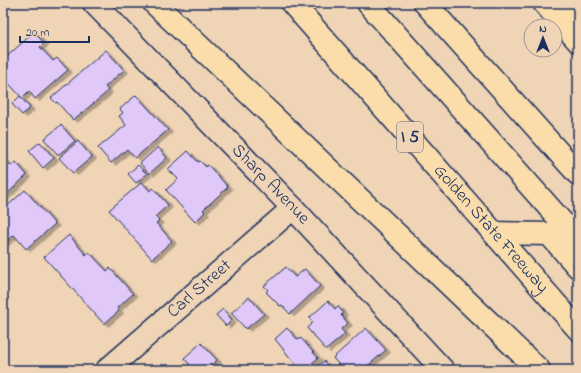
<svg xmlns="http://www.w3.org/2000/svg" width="581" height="373" viewBox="0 0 581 373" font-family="'Indie Flower',sans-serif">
<defs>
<filter id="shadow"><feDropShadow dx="4.5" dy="2.5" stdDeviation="0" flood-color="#0004"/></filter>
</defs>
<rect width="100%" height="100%" fill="#efd4b6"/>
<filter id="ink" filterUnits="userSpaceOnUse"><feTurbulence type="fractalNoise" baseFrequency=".025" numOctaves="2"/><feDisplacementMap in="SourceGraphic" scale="8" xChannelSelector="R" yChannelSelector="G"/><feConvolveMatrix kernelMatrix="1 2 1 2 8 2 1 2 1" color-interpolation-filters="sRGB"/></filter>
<g filter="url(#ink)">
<path fill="#e0c8f8" stroke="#1b2f5e" filter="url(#shadow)" d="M34 32 44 43 40 47 53 61 57 58 68 70 35 99 29 91 22 98 3 77V60Z
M106 50 124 70 105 87 108 90 105 94 73 120 57 102 56 103 51 98Z
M136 95 168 130 135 158 127 149 111 163 98 148 126 125 119 116 123 113 120 109Z
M20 96 30 108 22 115 12 104Z
M61 125 75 141 58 155 44 139Z
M78 141 92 157 73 173 59 158Z
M40 142 54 158 43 168 29 151Z
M158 147 167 158 149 174 140 163Z
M188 151 198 162 200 161 206 167 208 165 228 187 203 210 205 212 195 222 166 190 178 179 168 169Z
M3 157 11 166 16 162 27 175 3 198Z
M138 165 147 174 136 183 128 174Z
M142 182 150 191 153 188 168 205 155 217 159 221 156 223 172 241 152 259 109 210Z
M25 190 55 224 26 249 14 235 3 244V210Z
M69 235 86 255 89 252 107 271 110 268 133 294 117 308 119 311 104 324 44 257Z
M286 267 295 277 305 269 320 286 290 314 282 305 280 306 266 292 268 290 264 286Z
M249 297 264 314 246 329 231 313Z
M328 301 335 309 338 306 343 313 341 315 348 323 341 329 345 334 326 350 307 328 313 322 309 318Z
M223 309 232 320 226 326 216 315Z
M287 328 298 340 301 338 318 358 304 370H300L275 339Z
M366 328 386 350 363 370H343L333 358Z
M201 343 217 360 206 370H194L184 358Z
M324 361 332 370H313Z"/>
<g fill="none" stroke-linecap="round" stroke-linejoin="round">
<g stroke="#1b2f5e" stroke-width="25">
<g id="minor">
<path id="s1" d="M94 3 293 208 443 370"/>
<path id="s2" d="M107 370 293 208"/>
</g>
</g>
<g stroke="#1b2f5e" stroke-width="25">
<g id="highway">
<path d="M154 3 539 370"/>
<path id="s3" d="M292 3 578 329"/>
<path d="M368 3 578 240"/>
<path d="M425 3 578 174"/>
<path d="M544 3 578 41"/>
<path d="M569 3 578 16"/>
<path d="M494 233 549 234 578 267"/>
</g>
</g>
<use href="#minor" stroke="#efd4b6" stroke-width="22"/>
<use href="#highway" stroke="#faddab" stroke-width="22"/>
</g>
</g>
<g text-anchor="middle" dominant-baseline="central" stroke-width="3" stroke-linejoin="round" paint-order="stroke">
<rect fill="#efd4b6" stroke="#5b6078" stroke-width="1" x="397" y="122" width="26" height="30" rx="3"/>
<g font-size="17" font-weight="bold" fill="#1b2f5e">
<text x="410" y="137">I 5</text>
</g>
<g font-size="18" fill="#1b2f5e" stroke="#efd4b6">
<text stroke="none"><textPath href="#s1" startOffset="253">Sharp Avenue</textPath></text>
<text stroke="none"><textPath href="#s3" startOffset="301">Golden State Freeway</textPath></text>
<text stroke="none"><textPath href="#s2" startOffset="123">Carl Street</textPath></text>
</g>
</g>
<rect width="581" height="373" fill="none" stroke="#efd4b6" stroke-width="16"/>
<rect x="8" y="8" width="565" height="357" fill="none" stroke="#1b2f5e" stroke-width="1.5" filter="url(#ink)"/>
<g transform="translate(543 38)"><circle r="19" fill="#efd4b6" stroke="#9a9293"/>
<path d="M0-3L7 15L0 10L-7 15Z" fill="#1b2f5e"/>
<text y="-6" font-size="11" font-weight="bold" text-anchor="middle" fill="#1b2f5e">N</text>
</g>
<path d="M20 36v6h69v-6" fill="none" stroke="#1b2f5e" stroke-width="2"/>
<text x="26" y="36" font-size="12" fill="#1b2f5e" stroke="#efd4b6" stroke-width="3" paint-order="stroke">20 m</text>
</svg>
